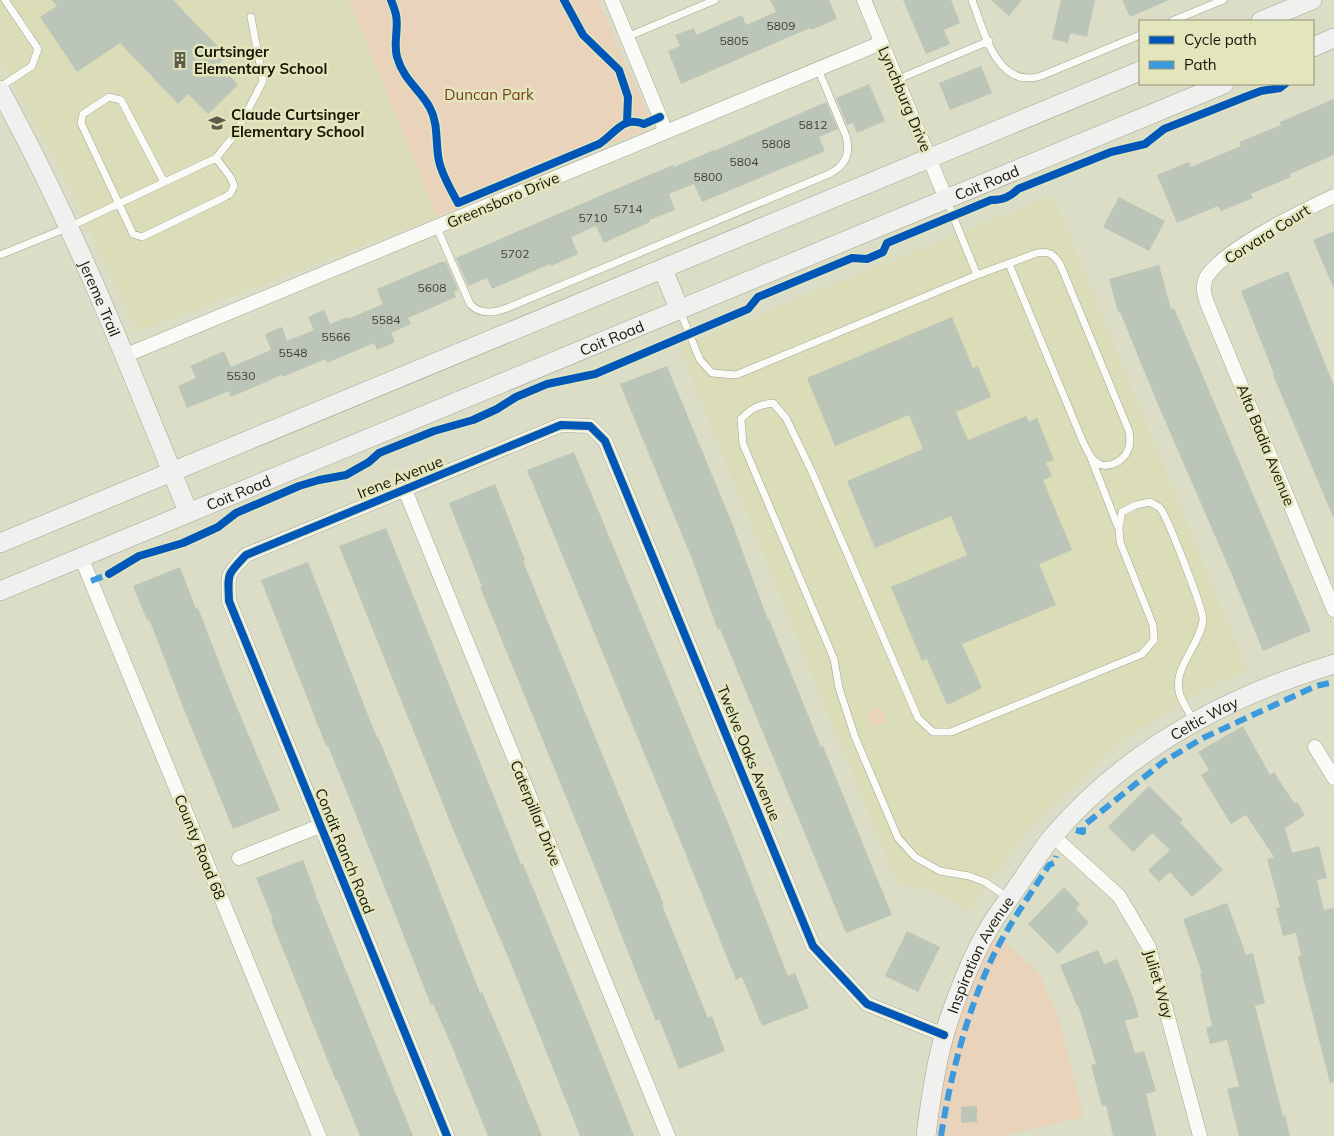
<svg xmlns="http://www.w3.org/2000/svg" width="1334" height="1136" viewBox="0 0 1334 1136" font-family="Mulish,sans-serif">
<rect width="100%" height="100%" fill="#dbddc6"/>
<path fill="#daddb8" d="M0 0H349L437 217 137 332 68 185 0 61Z
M1053 195 1247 670 1209 687 1121 741 1030 826 969 911 938 894 896 881 679 347Z"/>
<path fill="#e9d3bb" d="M349 0H598L648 114V124L643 131 437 217Z
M868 717a9 9 0 1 1 18 0a9 9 0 1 1-18 0Z
M999 936 1040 975 1058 1016 1084 1117 1000 1136H932L949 1052 964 1007 985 953Z"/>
<path fill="#bbc5b8" d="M52 0H173L227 56 219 64 238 85 208 114 188 94 178 104 120 43 77 72 40 17 57 6Z
M770 0H829L837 19 811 30 810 28 681 84 668 51 680 46 675 35 694 28 696 35 742 15 746 25 776 12Z
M903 0H951L960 23 944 30 950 44 926 54Z
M991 0H1022L1009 16Z
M1061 0H1095L1087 37 1070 33 1068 43 1052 39Z
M1122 0H1169L1130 17Z
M981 66 992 93 950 110 939 83Z
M869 84 885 121 857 133 853 123 847 125 836 98Z
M1334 99V155L1290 174 1291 177 1251 194 1253 198 1221 211 1218 206 1177 223 1157 175 1189 162 1191 167 1241 146 1239 142 1281 125 1280 122Z
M826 102 838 129 819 137 825 151 702 202 694 184 669 194 675 210 649 220 650 222 619 236 604 243 596 226 571 237 578 254 551 266 550 264 492 289 487 278 468 286 456 258 644 177 673 165 674 167 714 150V151Z
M1119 197 1165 221 1149 251 1103 227Z
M1334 231V289L1313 240Z
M441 262H446L458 290 454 292 456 297 408 318 411 324 391 333 395 342 377 350 374 343 327 363 326 359 282 377V375L231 397 229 391 187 408 178 386 196 378 190 366 224 351 231 367 271 350 265 334 282 327 287 341 314 330 308 317 324 310 330 324 347 317 348 319 383 304 377 289Z
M1159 265 1171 309 1174 308 1311 631 1263 651 1232 575 1156 400 1120 312H1118L1109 279Z
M1288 271 1334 386V519L1273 375 1274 374 1241 291Z
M952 317 973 368 978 366 991 397 956 412 968 440 1026 416 1029 422 1037 418 1054 460 1046 463 1052 476 1043 480 1072 550 1039 564 1056 605 962 644 982 688 947 705 927 659 922 661 891 587 967 555 951 516 875 548 847 481 923 449 909 415 835 446 807 378Z
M667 366 734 528 768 620 769 619 821 747 823 746 892 915 846 933 720 629 718 630 690 554 620 384Z
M574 452 730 828 788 976 795 973 809 1008 762 1026 742 977 736 980 680 840 527 470Z
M495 484 525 560 523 561 664 905H662L708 1018 712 1016 725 1051 679 1069 659 1019 656 1021 637 975 598 875 480 587H482L449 503Z
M386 528 521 864H523L592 1031 634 1136H580L509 959 455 834 339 546Z
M308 562 377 738 378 737 396 780 480 993 482 992 500 1034 542 1136H488L451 1044 433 1004 431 1005 346 790 328 746H326L261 580Z
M180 567 196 609 198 608 231 693 280 810 233 829 185 712 149 619 147 620 133 586Z
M1243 726 1270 775 1274 772 1294 803 1297 802 1305 815 1285 828 1292 853 1319 846 1327 878 1317 880 1324 910 1334 908V1082L1330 1083 1298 957 1301 956 1296 933 1283 936 1276 908 1280 907 1267 859 1274 857 1246 815 1231 824 1201 775 1209 770 1198 752Z
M1149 786 1183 820 1180 822 1223 870 1192 897 1170 872 1159 882 1148 870 1170 850 1152 833 1133 852 1108 827Z
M303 860 316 894H315L413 1136H360L337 1080 336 1081 271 920 273 919 256 878Z
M1064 887 1080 904 1076 909 1089 923 1058 954 1028 924Z
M1227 903 1246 955 1253 953 1265 1003 1255 1006 1283 1116 1285 1115 1290 1136H1239L1227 1089 1239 1086 1227 1040 1210 1044 1206 1028 1212 1026 1200 973H1202L1183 919Z
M907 931 940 947 918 992 885 976Z
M1098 950 1104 964 1117 959 1133 997 1139 1017 1125 1021 1135 1053 1144 1051 1156 1091 1146 1094 1156 1136H1113L1106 1105 1102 1106 1091 1065 1096 1064 1078 1005 1077 1006 1060 965Z
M977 1106V1122L961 1123V1107Z"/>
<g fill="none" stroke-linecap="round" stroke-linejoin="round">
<g stroke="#a2a391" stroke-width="8">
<path id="lane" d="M972 0C984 31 997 90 1041 76L1140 35
M1172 21 1223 0
M627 37 715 0
M896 80 989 41
M0 87 32 66 38 49 5 0
M164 182 121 100 109 97 83 114 81 123 133 234 142 237 223 198 230 194 234 186 231 178 216 158
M437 228 470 304C480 315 494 313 507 308L829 174C845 166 851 154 846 136L818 69
M0 255 69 227 216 158 236 133 263 81 251 17
M977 275 1037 253C1050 251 1053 254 1060 264L1129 431C1130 437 1131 443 1128 450 1124 460 1110 469 1099 464 1090 459 1087 450 1083 442L1009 264
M680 311 700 360 712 373 736 375 977 275 947 201
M1091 458 1118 527
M1007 897 985 882 969 876 940 871 915 857 898 838 855 737 839 688 834 659 743 444 741 419C752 408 757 405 773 403L786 418 812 472 918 718 933 732H951L1142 654 1154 640 1153 625 1120 542 1119 528 1122 512 1136 505 1150 502C1153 504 1158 506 1160 508 1167 516 1204 611 1203 620 1200 646 1171 669 1180 695 1183 704 1190 713 1194 722"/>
</g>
<g stroke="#a2a391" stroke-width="15">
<path id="street" d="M612 0 666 132
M864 0 946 199
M1334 196C1302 211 1226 248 1207 276 1202 284 1204 295 1207 303L1334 610
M124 356 881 43
M405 490 668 1136
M81 557 319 1136
M1315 747 1334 778
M1053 836 1119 896 1149 947 1200 1136
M239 858 320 826
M447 1136 229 601C228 573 226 576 246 555L561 425 590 426 605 441 813 946 867 1004 944 1035"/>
</g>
<g stroke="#a2a391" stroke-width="20">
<g id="secondary">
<path d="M1261 21 1312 0"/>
<path d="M1313 47 1334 38"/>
<path id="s1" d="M0 90C74 225 131 370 188 512"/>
<path d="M663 269 679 309"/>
<path d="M0 543 1140 71"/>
<path id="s2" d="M0 591 1224 84"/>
<path id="s3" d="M926 1136C930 1103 935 1068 944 1036 953 1004 972 956 989 928 997 914 1008 901 1017 887 1029 870 1040 851 1054 835 1127 750 1228 696 1334 664"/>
</g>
</g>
<use href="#lane" stroke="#fafaf6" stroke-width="7"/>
<use href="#street" stroke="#fafaf6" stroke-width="14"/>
<use href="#secondary" stroke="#f0f0ef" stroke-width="19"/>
<path stroke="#3b9add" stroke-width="6" stroke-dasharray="12 6" stroke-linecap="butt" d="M91 581 109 574
M1076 830 1083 832V826L1163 762 1203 738 1316 686 1334 682
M941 1136C950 1078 965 1020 988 967 1004 931 1028 898 1049 865L1054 863 1056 856"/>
<g stroke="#e3e6bd" stroke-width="11">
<path id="cycleway" d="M391 0C393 5 395 10 396 15 399 28 393 43 397 57 404 81 420 89 430 108 439 125 435 143 439 161 442 175 451 190 458 203L599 144C615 134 623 115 644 124L660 117
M564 0 583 35 619 70 628 97 627 122
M109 574 139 556 183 543 218 527 236 513 299 486 319 480 346 475 369 462 379 453 434 431 473 420 497 409 516 397 547 384 595 374 748 309 758 297 852 258 867 259 883 252 887 243 991 200C1003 200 1010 197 1018 189L1111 152 1145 144 1164 129 1245 97 1261 91 1280 88 1285 84
M447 1136 229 601C228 573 226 576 246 555L561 425 590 426 605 441 813 946 867 1004 944 1035"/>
</g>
<use href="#cycleway" stroke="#0057b8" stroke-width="8"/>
</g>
<defs>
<g id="building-bare" transform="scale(1.35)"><path d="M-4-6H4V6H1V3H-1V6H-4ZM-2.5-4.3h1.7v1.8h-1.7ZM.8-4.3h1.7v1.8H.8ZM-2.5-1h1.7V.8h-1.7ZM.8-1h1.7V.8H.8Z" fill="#5c5c4a" stroke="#e3e6bd" stroke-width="2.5" paint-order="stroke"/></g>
<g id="school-bare" transform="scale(1.35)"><path d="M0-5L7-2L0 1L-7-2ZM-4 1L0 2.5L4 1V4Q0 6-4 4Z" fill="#5c5c4a" stroke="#e3e6bd" stroke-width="2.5" paint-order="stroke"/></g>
</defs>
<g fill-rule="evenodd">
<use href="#building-bare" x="180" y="60"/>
<use href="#school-bare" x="217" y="123"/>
</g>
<g text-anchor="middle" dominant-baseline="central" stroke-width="5" stroke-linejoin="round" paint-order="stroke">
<g font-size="12" fill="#404234">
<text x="781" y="25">5809</text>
<text x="734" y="40">5805</text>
<text x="813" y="124">5812</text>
<text x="776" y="143">5808</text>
<text x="744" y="161">5804</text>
<text x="708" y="176">5800</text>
<text x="628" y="208">5714</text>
<text x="593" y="217">5710</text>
<text x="515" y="253">5702</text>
<text x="432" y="287">5608</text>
<text x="386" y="319">5584</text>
<text x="336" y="336">5566</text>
<text x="293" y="352">5548</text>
<text x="241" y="375">5530</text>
</g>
<g font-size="15" font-weight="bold" fill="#171708" stroke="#e3e6bd" text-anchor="start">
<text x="194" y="51">Curtsinger<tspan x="194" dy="17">Elementary School</tspan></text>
<text x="231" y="114">Claude Curtsinger<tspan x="231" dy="17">Elementary School</tspan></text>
</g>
<g font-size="15" fill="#763e18" stroke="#e3e6bd">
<text x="489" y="94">Duncan Park</text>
</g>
<g font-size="15" fill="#171708" stroke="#e3e6bd">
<text transform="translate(905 99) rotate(67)">Lynchburg Drive</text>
<text stroke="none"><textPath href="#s2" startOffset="1068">Coit Road</textPath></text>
<text transform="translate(503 200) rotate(-23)">Greensboro Drive</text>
<text transform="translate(1267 234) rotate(-32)">Corvara Court</text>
<text stroke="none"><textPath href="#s1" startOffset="231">Jereme Trail</textPath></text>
<text stroke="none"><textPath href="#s2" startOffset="662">Coit Road</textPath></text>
<text transform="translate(1266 445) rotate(68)">Alta Badia Avenue</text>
<text transform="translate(400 477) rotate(-22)">Irene Avenue</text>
<text stroke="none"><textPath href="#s2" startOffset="258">Coit Road</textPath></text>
<text stroke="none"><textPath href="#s3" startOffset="524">Celtic Way</textPath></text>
<text transform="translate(749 753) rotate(68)">Twelve Oaks Avenue</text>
<text transform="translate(536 813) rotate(68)">Caterpillar Drive</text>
<text transform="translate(200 847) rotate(68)">County Road 68</text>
<text transform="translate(345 851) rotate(68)">Condit Ranch Road</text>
<text stroke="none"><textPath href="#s3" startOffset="191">Inspiration Avenue</textPath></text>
<text transform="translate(1159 984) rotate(74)">Juliet Way</text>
</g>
</g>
<rect x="1139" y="20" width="175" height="65" fill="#e3e6bd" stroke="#919375"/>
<rect x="1149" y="36" width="25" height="8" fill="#0057b8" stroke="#919375"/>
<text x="1184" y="45" font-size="15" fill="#171708">Cycle path</text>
<rect x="1149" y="61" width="25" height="8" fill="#3b9add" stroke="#919375"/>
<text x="1184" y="70" font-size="15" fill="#171708">Path</text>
</svg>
